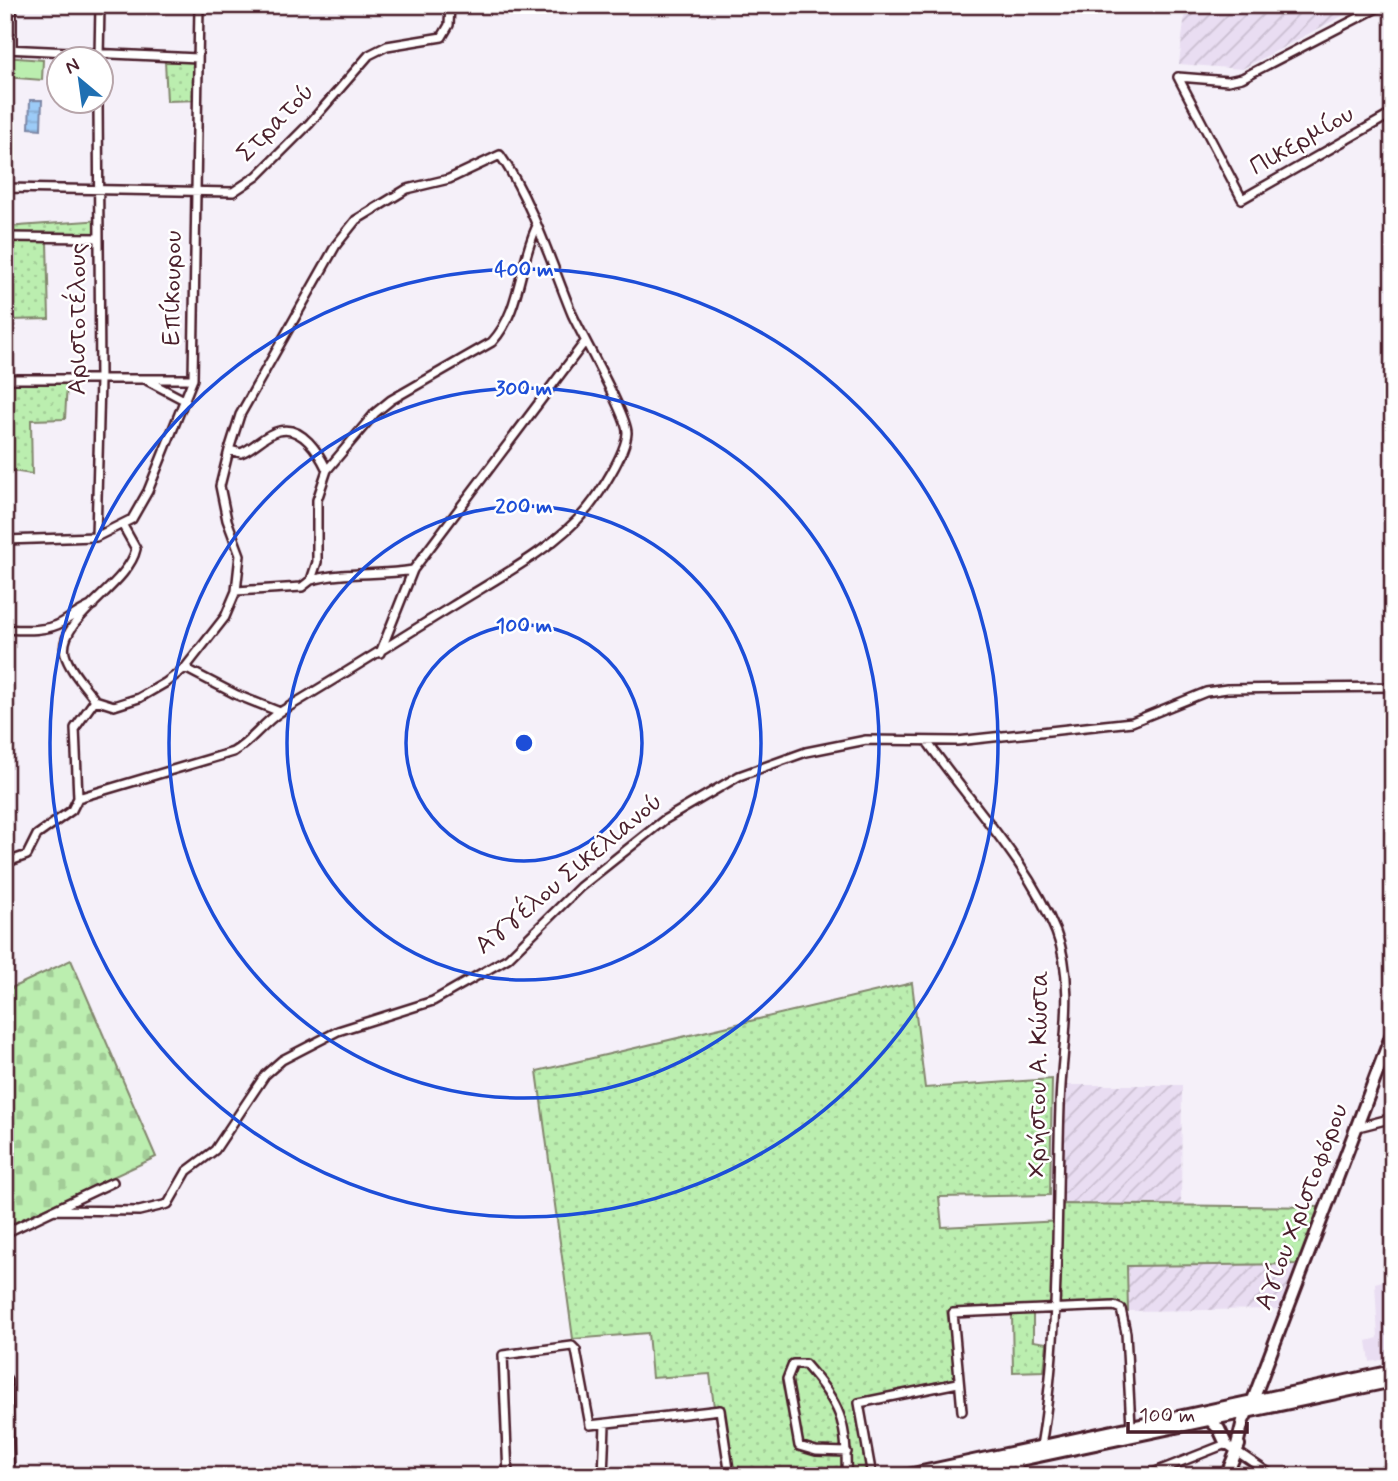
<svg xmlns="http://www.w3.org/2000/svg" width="1398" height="1481" viewBox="0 0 1398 1481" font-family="Mynerve,sans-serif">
<defs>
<pattern id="industrial-furrows" width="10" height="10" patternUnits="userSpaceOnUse" patternTransform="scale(1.75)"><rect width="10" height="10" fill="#e9ddf2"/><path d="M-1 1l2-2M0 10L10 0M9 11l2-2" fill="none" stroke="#c9bdd0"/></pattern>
<pattern id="grass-dots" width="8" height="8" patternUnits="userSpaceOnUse" patternTransform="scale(1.75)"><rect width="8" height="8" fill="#bbeeaf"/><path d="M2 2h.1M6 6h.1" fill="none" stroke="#a2cc97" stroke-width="1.8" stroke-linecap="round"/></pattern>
<pattern id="cemetery-stones" width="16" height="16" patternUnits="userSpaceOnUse" patternTransform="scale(1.75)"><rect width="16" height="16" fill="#bbeeaf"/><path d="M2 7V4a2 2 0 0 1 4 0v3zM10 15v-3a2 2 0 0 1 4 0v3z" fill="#a2cc97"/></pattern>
<pattern id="water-rules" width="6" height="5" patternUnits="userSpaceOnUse" patternTransform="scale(1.75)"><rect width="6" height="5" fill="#9ccbf7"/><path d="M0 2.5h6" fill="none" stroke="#88aed4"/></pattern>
</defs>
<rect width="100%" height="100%" fill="#f5f0f9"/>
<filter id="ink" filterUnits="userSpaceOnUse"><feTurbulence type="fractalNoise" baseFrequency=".0143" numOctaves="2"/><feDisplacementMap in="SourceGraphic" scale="14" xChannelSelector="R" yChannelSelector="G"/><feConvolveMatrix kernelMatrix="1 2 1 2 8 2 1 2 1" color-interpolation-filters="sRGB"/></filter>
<g filter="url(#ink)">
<path fill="#e9ddf2" d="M1393 1278V1363L1387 1359 1370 1362 1367 1341 1378 1338 1375 1283Z"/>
<path fill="url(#industrial-furrows)" d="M1186 5H1363L1242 69 1179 64Z
M1063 1085H1182L1181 1204H1062Z
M1300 1264 1282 1309 1128 1311 1127 1266Z"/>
<path fill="url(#grass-dots)" stroke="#82866d" stroke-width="2" d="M165 61H201V100L167 101Z
M102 220V242H47L49 319 9 320 10 293 5 292V227Z
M36 376V384L67 383 65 419 31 420 32 474 5 470V377Z
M912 983 925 1088 1052 1079 1050 1195 939 1197 942 1227 1061 1221 1062 1204 1322 1207 1300 1264 1127 1266 1128 1311 1033 1313V1341L1047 1343 1044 1371 1013 1372 1012 1314 956 1316 953 1310 947 1311 957 1378 855 1400 868 1476H733L724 1406 714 1407 710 1374 652 1378 648 1333 573 1339 537 1071Z"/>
<path fill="url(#cemetery-stones)" stroke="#82866d" stroke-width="2" d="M71 960 156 1157 5 1227V991Z"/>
<path fill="#bbeeaf" stroke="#82866d" stroke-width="2" d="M5 57 43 60 42 80 5 77Z"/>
<path fill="url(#water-rules)" stroke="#7b86a5" stroke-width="2" d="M30 100H42L41 129 29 128Z"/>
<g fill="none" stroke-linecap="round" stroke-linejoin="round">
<g stroke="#4a1f2b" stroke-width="12">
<path id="street" d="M12 5V49
M5 49 198 58
M99 57 100 5
M1178 77 1242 199 1393 113
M1178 77 1228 81 1242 78 1383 5
M5 188 233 192 257 176 309 124 369 55 387 46 442 37 449 25 450 5
M5 211 6 188
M5 237 98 238
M5 379H193
M148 381 186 401
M327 470 375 413 391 400 492 342C520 312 519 265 536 228
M122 524 136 549C128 586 57 619 65 654 69 670 86 687 95 700L114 706 139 698 165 683 185 668 225 617 236 591 240 555 227 520 220 486 229 450
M96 537 100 380 98 102
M5 540 96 537 132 519 148 491 193 379 199 5
M311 580C345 571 378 576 413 570
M236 591 302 587 311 580 317 562V500L327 470C319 453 302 425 279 431 265 434 254 448 241 453L229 450 240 415 336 245 356 220 407 189 449 179 500 155C530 197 552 265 572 314 582 336 628 417 627 433 626 453 600 493 588 508 553 550 497 578 451 607 394 642 338 678 280 712
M5 629C23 630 47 632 63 622 73 616 81 610 93 605
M380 653 413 570 584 343
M95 700 75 728 78 798 233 752C252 741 262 724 280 712L237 695 185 668
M928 743C971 804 1028 862 1056 932 1077 985 1061 1051 1060 1106 1056 1220 1060 1334 1041 1446
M5 863 27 855 37 835 72 810 78 798
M1358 1127 1393 1118
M53 1210 139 1211 168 1204 187 1171 215 1150 265 1075 282 1060 338 1031 433 1001 508 958 580 887 664 820 739 776 806 752 866 740 957 741 1132 722 1206 692 1227 689 1393 687
M5 1233 113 1182
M962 1411 953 1313 1114 1306 1121 1309 1126 1333 1131 1426
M1016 1459 1020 1476
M508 1476 503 1355 572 1346 576 1350 590 1425 720 1410 730 1476
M603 1476 605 1425
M846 1476C848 1422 840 1404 805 1364H793L787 1379 799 1446 816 1451 847 1452
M872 1476 859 1403 958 1383
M1145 1476 1226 1444 1273 1476
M1384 1476 1393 1461"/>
</g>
<g stroke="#4a1f2b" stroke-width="16">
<path id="secondary" d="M5 1380 8 1476
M1209 1419 1219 1429 1226 1444
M1236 1449 1243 1421 1253 1400 1393 1031
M903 1476 1393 1371
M944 1476 1393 1381
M1226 1476 1239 1445"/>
</g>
<use href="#street" stroke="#fff" stroke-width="7"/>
<use href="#secondary" stroke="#fff" stroke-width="10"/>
</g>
</g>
<g fill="none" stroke="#1d4ed8" stroke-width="3.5">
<circle cx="524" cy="743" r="118"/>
<circle cx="524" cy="743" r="237"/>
<circle cx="524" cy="743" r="355"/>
<circle cx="524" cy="743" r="474"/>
</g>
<g text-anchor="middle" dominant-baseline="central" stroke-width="5" stroke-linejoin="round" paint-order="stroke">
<g font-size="26" fill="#4a1f2b" stroke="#fff">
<text transform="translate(276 123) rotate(-46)">Στρατού</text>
<text transform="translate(1302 141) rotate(-30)">Πικερμίου</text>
<text transform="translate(173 288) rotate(-89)">Επίκουρου</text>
<text transform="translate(78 319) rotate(-90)">Αριστοτέλους</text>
<text transform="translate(569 874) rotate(-40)">Αγγέλου Σικελιανού</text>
<text transform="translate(1039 1074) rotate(-89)">Χρήστου Α. Κώστα</text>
<text transform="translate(1302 1207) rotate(-69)">Αγίου Χριστοφόρου</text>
</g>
</g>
<circle cx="524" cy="743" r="10" fill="#1d4ed8" stroke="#fff" stroke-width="3.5"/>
<g font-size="21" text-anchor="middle" font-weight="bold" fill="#1d4ed8" stroke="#fff" stroke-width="5" stroke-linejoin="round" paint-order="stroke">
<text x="524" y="276">400 m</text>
<text x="524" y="395">300 m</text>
<text x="524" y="513">200 m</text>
<text x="524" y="632">100 m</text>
</g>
<rect width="1398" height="1481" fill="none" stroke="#fff" stroke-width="28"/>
<rect x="14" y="14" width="1370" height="1453" fill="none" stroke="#4a1f2b" stroke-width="2.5" filter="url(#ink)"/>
<g transform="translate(80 80) rotate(331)"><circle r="33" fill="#ffffff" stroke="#b7a5aa" stroke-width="2"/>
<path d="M0-5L12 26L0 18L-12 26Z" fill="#1f6fb2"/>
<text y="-10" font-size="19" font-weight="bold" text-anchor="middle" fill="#4a1f2b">N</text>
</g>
<path d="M1128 1422v10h119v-10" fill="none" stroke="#4a1f2b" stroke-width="3.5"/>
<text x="1139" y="1422" font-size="21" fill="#4a1f2b" stroke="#ffffff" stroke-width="5" paint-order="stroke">100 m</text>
</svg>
